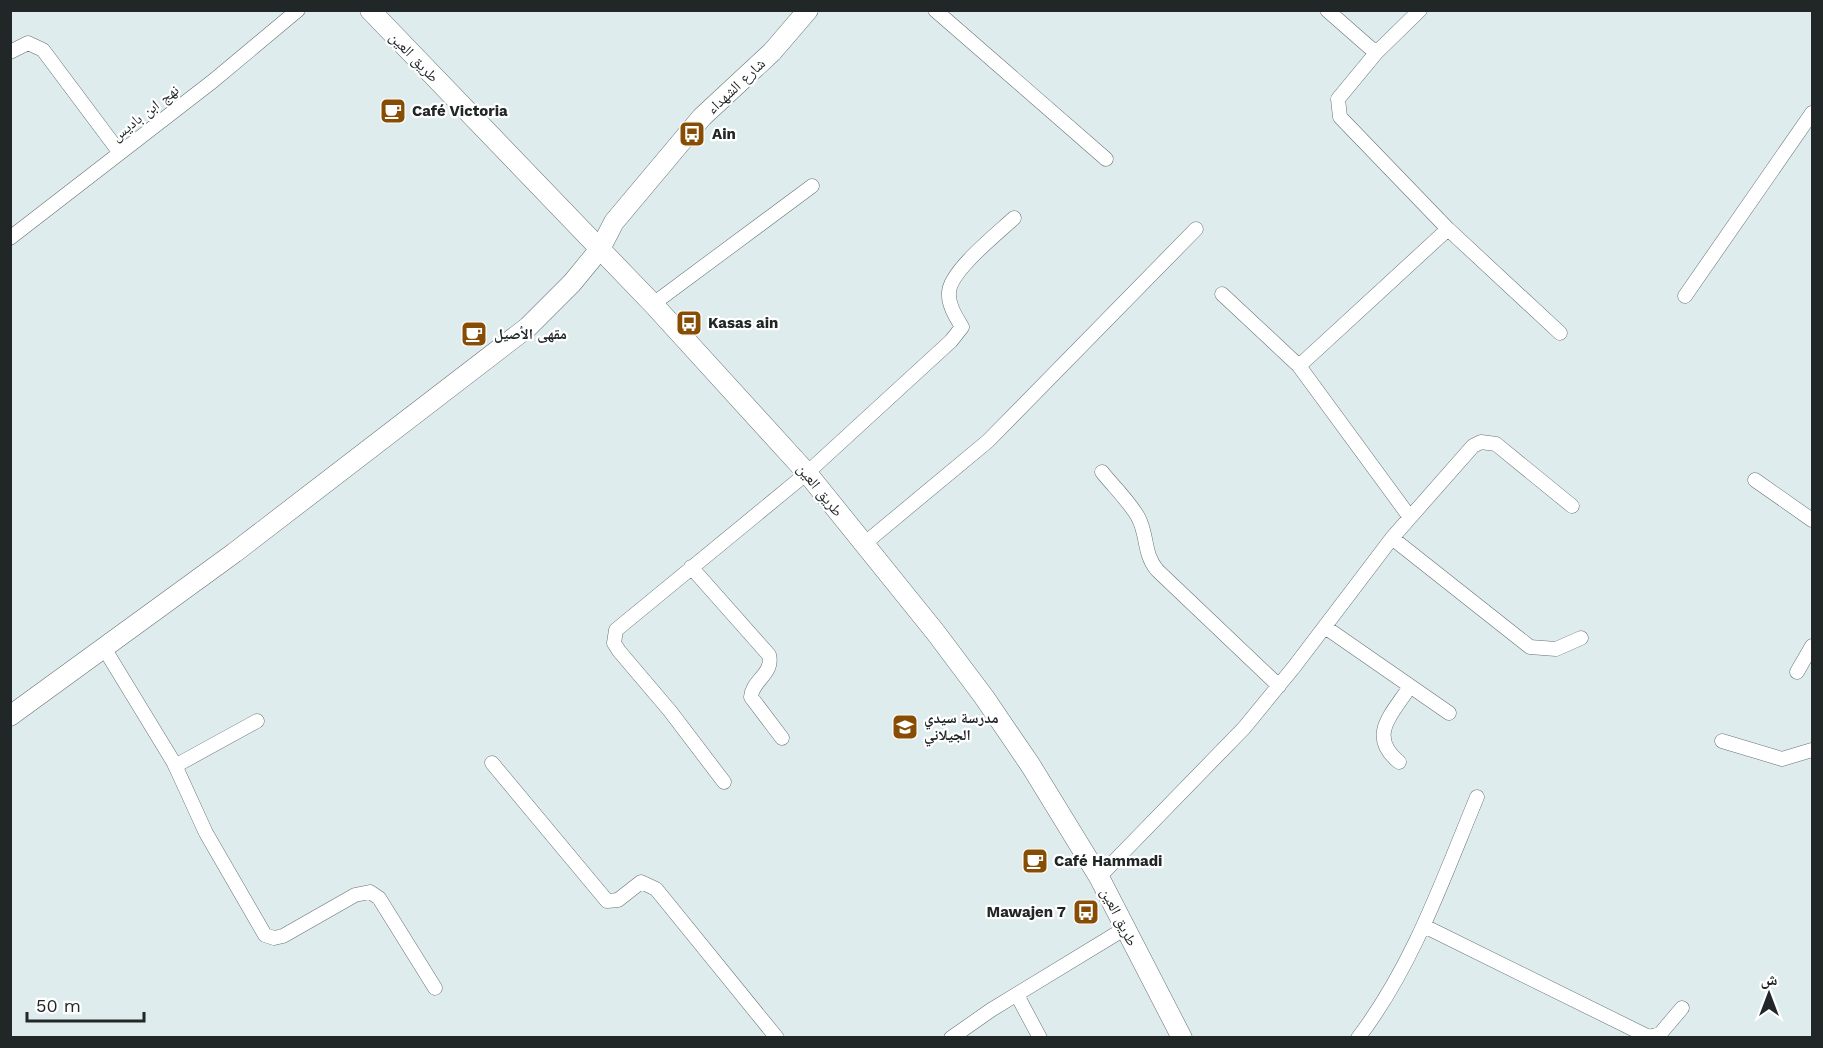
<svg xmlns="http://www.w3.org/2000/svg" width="1823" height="1048" viewBox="0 0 1823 1048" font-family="'Work Sans','Noto Naskh Arabic',sans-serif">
<rect width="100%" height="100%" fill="#dfecee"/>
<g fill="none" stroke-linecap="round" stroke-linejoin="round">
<g stroke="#677274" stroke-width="15">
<path id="street" d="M935 10 1106 159
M1327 10 1376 53
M10 52 28 43 43 50 120 153
M1448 229 1560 333
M10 238 213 81 298 10
M1222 294 1299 366 1409 516
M1685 296 1812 113
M653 304 812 186
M1299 366 1448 229 1340 117 1338 99 1376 53 1420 10
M1102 472C1114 487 1129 501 1138 517 1148 535 1143 553 1157 570L1279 686
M1755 480 1812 520
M1392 538 1530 647 1556 649 1581 638
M864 544 988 441 1196 229
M691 567 769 655C774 674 752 680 751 697L782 738
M1325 627 1449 713
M104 648 174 763 206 833 265 935 274 938 283 936 355 895 370 892 379 898 435 988
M1797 672 1812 646
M1722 741 1782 759 1812 750
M1399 762C1367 736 1392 714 1409 688
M492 763 607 901 618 900 641 882 656 889 777 1038
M175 766 257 721
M724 782 670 711 619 651 614 643 616 630 807 473 951 341 962 327C956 317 948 305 949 292 950 271 998 233 1014 218
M1099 877 1244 728 1294 667 1392 538 1473 446 1481 442 1496 444 1572 506
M1424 926 1649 1037 1660 1034 1682 1008
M1017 995 1040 1038
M951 1038 991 1010 1124 929
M1358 1038C1413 966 1443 879 1477 797"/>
</g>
<g stroke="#677274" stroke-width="21">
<path id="secondary" d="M370 10 653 304 807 473 936 633 984 697 1031 766 1099 877 1182 1038
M10 716 234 553 528 327 572 283 600 249 614 222 702 117 772 52 808 10"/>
</g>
<use href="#street" stroke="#fff" stroke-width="14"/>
<use href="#secondary" stroke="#fff" stroke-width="20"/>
</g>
<defs>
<g id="cafe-square" transform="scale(1.35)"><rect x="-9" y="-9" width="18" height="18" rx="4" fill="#874d05" stroke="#fff"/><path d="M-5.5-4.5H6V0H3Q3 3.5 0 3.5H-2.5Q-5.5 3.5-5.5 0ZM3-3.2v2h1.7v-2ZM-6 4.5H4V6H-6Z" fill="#fff"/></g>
<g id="bus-square" transform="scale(1.35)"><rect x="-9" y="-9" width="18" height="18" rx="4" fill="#874d05" stroke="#fff"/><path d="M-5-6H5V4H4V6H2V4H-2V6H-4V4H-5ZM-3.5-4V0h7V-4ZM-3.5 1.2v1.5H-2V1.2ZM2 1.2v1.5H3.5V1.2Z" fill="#fff"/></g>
<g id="school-square" transform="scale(1.35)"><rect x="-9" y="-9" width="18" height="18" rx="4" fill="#874d05" stroke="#fff"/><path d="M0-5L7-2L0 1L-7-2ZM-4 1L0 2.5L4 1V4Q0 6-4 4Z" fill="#fff"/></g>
</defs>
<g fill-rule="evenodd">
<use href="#cafe-square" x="393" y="111"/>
<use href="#bus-square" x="692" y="134"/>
<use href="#bus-square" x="689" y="323"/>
<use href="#cafe-square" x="474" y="334"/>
<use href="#school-square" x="905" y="727"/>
<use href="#cafe-square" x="1035" y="861"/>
<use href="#bus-square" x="1086" y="912"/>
</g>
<g text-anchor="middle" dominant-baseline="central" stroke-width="4.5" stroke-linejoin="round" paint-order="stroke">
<g font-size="15" fill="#212627" stroke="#fff">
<text transform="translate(414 57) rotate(46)">طريق العين</text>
<text transform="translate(736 86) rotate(-43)">شارع الشهداء</text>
<text transform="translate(145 113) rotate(-38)">نهج ابن باديس</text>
<text transform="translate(820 490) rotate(51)">طريق العين</text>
<text transform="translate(1119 917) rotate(63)">طريق العين</text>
</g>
<g font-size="15" font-weight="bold" fill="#212627" stroke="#fff" text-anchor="start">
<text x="412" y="111">Café Victoria</text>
<text x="712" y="134">Ain</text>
<text x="708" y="323">Kasas ain</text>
<text x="494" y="334">مقهى الأصيل</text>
<text x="924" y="718">مدرسة سيدي<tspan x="924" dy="17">الجيلاني</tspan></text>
<text x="1054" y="861">Café Hammadi</text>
<text x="1066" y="912" text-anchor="end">Mawajen 7</text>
</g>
</g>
<rect width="1823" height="1048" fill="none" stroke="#212627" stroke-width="24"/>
<g transform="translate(1769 994)" stroke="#ffffff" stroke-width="4.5" paint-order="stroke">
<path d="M0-4.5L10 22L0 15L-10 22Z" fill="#212627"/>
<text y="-9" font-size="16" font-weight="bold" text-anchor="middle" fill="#212627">ش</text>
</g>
<path d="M27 1012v9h117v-9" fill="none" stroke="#212627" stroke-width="3"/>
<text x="36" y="1012" font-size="18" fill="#212627" stroke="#ffffff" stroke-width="4.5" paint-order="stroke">50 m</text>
</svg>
